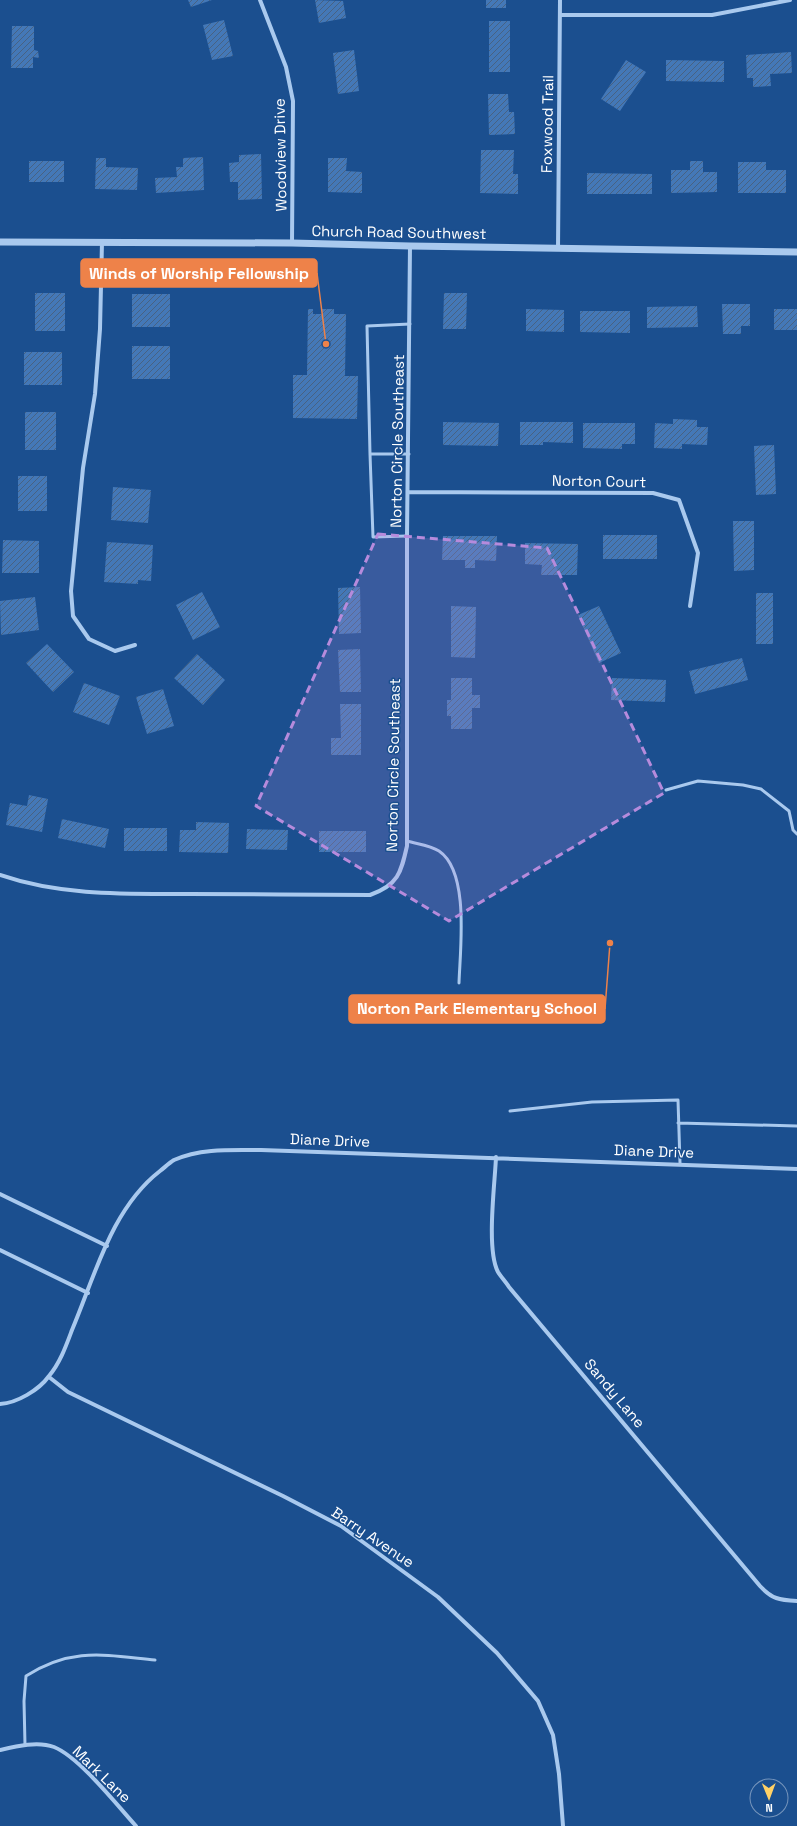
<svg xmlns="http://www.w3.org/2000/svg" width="797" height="1826" viewBox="0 0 797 1826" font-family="'Space Grotesk',sans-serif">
<defs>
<pattern id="building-hatch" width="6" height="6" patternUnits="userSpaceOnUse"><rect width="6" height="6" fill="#4478b7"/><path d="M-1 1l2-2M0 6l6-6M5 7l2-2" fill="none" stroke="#486282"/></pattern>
</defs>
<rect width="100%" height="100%" fill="#1b4f8f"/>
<path fill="url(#building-hatch)" d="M188 0H212L191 7Z
M315 0 343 1 346 18 319 23Z
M486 0H506V8H486Z
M224 20 233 56 212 60 203 25Z
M489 21H510V72H489Z
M12 26H34V50L38 51 39 58 33 57V68H11Z
M354 50 359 91 338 94 333 53Z
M791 52 792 73 770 74 771 86 753 87V78H747L746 55Z
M626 60 646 72 620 111 601 99Z
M666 60 724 61V82L666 81Z
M488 94H508L509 112H514L515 134 489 135Z
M481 150H514L513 174H518V194L480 193Z
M261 154 262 199 238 200V182H230L229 163 239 162V155Z
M203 157 204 190 156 193 155 178 177 177 176 167H183V158Z
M96 158H106V167L138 168 137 190 95 189Z
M328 158H347L346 171 362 172V193L328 192Z
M29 161H64V182H29Z
M690 161H703V172H717V192L671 193V170H690Z
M738 162H766V170H786V193H738Z
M587 173 652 174V194H587Z
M35 293H65V331H35Z
M444 293H467L466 329H443Z
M132 294H170V327H132Z
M722 304H750V326H741V334H723Z
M697 306 698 327 647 328V307Z
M308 309H313V314H322V309H334V314H346L345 376H358L357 419 293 418V375H307Z
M526 309 564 310V332L526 331Z
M774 309H797V330H774Z
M580 311H630V333L580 332Z
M132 346H170V379H132Z
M24 352H62V385H24Z
M25 412H56V450H25Z
M673 419 697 420V427H708L707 445 682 444V449L654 448 655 423 673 424Z
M443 422 499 423 498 446 443 445Z
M520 422H573V443L543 442V445H520Z
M583 423H635V444H622V449L583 448Z
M774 445 776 494 756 495 754 446Z
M18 476H47V511H18Z
M113 487 151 490 148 523 111 520Z
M733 521H754V570L734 571Z
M603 535H657V559H603Z
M443 536H497L496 561 475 560V568H465V560H442Z
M3 540 39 541V573H2Z
M107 542 153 545 151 581 138 580V584L104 582Z
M525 543 578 544 577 575H541L542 565 525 564Z
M360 587 361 633 339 634 338 588Z
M202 592 220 627 193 640 176 605Z
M756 593H773V644H756Z
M35 597 39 630 1 635 0 601Z
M451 606 476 607 475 658 451 657Z
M599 606 621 653 599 663 578 615Z
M47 644 74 672 53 692 26 663Z
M360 649 361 692H340L338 650Z
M197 654 225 680 203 705 174 678Z
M742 658 748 680 695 694 689 671Z
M451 678H472V695H480V708H472V729H451V716H447V700H451Z
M612 678 666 680 665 702 611 700Z
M84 683 120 696 109 725 73 712Z
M163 689 174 726 147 734 136 697Z
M340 704H361V755H331V738H341Z
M29 795 48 799 42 832 6 825 10 803 27 806Z
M62 819 109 829 105 848 58 838Z
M196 822 229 823 228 853 179 852 180 830H196Z
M124 828H167V851H124Z
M247 829 288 830 287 850 246 849Z
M319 831H366V852H319Z"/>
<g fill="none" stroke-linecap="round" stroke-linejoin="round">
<path stroke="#a9c9ee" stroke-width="3" d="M370 454 373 537 407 536
M409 454H370L367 326 410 324
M666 790 698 781 743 785 761 789 789 811 793 830 797 834
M407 841C417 844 430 845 439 851 470 872 460 950 459 983
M510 1111 592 1102 678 1100 680 1163
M678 1123 797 1126
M25 1745 24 1701 26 1676C72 1647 104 1655 155 1660"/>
<path stroke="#a9c9ee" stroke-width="4" d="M260 0 286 67 293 101 292 243
M560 15H712L790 0
M102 242 100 329 95 394 83 468 71 591 73 616 89 639 115 651 135 645
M558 249 560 0
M409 492 653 493 679 500 698 553 690 606
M0 875C61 896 125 894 189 894 249 894 310 895 370 895 398 885 401 873 407 846V536L410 246
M496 1157C495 1183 486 1250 498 1272 501 1277 506 1282 509 1287L760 1586C772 1599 779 1600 797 1601
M0 1194 107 1246
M0 1250 88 1293
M49 1377 68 1392 283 1496 341 1526 438 1597 497 1653 538 1701 553 1735 559 1774 563 1826
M0 1404C17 1403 39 1390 49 1376 60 1363 66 1346 72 1330 95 1276 111 1209 160 1171 164 1168 169 1163 174 1160 201 1148 232 1150 261 1150L797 1169
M0 1750C17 1746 38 1741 54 1747 79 1757 117 1805 136 1826"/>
<path stroke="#a9c9ee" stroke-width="7" d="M0 242 292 243 410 246 797 252"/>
</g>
<path fill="#b68bdc" fill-opacity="0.2" stroke="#b68bdc" stroke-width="3" stroke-dasharray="8 5" stroke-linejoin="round" d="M378 534 547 548 664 793 449 921 256 806Z"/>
<g text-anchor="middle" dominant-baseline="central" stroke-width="3" stroke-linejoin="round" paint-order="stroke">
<g font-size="15" fill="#fff" stroke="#1b4f8f">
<text transform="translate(547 124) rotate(-89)">Foxwood Trail</text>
<text transform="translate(280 155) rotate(-91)">Woodview Drive</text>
<text transform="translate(399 232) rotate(1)">Church Road Southwest</text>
<text transform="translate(397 441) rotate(-89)">Norton Circle Southeast</text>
<text transform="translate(599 481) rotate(1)">Norton Court</text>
<text transform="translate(393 765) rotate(-89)">Norton Circle Southeast</text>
<text transform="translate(330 1140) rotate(2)">Diane Drive</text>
<text transform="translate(654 1151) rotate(2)">Diane Drive</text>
<text transform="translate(615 1393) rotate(50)">Sandy Lane</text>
<text transform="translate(373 1537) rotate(34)">Barry Avenue</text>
<text transform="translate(102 1774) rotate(44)">Mark Lane</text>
</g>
</g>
<path fill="none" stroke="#ee8249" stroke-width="1.5" d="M326 344L317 273M610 943L605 1009"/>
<g fill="#ee8249" stroke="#1b4f8f" stroke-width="1.5">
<circle cx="326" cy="344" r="4"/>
<circle cx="610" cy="943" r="4"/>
</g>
<g fill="#ee8249" stroke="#ee8249" stroke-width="1.5">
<rect x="81" y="259" width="236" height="28" rx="4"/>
<rect x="349" y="995" width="256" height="28" rx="4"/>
</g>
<g font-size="16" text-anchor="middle" font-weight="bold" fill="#fff">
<text x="199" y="279">Winds of Worship Fellowship</text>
<text x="477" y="1014">Norton Park Elementary School</text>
</g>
<g transform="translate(769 1798) rotate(179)"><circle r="19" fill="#1b4f8f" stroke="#7695bc"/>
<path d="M0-3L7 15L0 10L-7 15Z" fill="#ffd166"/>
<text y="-6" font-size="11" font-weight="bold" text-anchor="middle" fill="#ffffff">N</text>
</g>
</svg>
